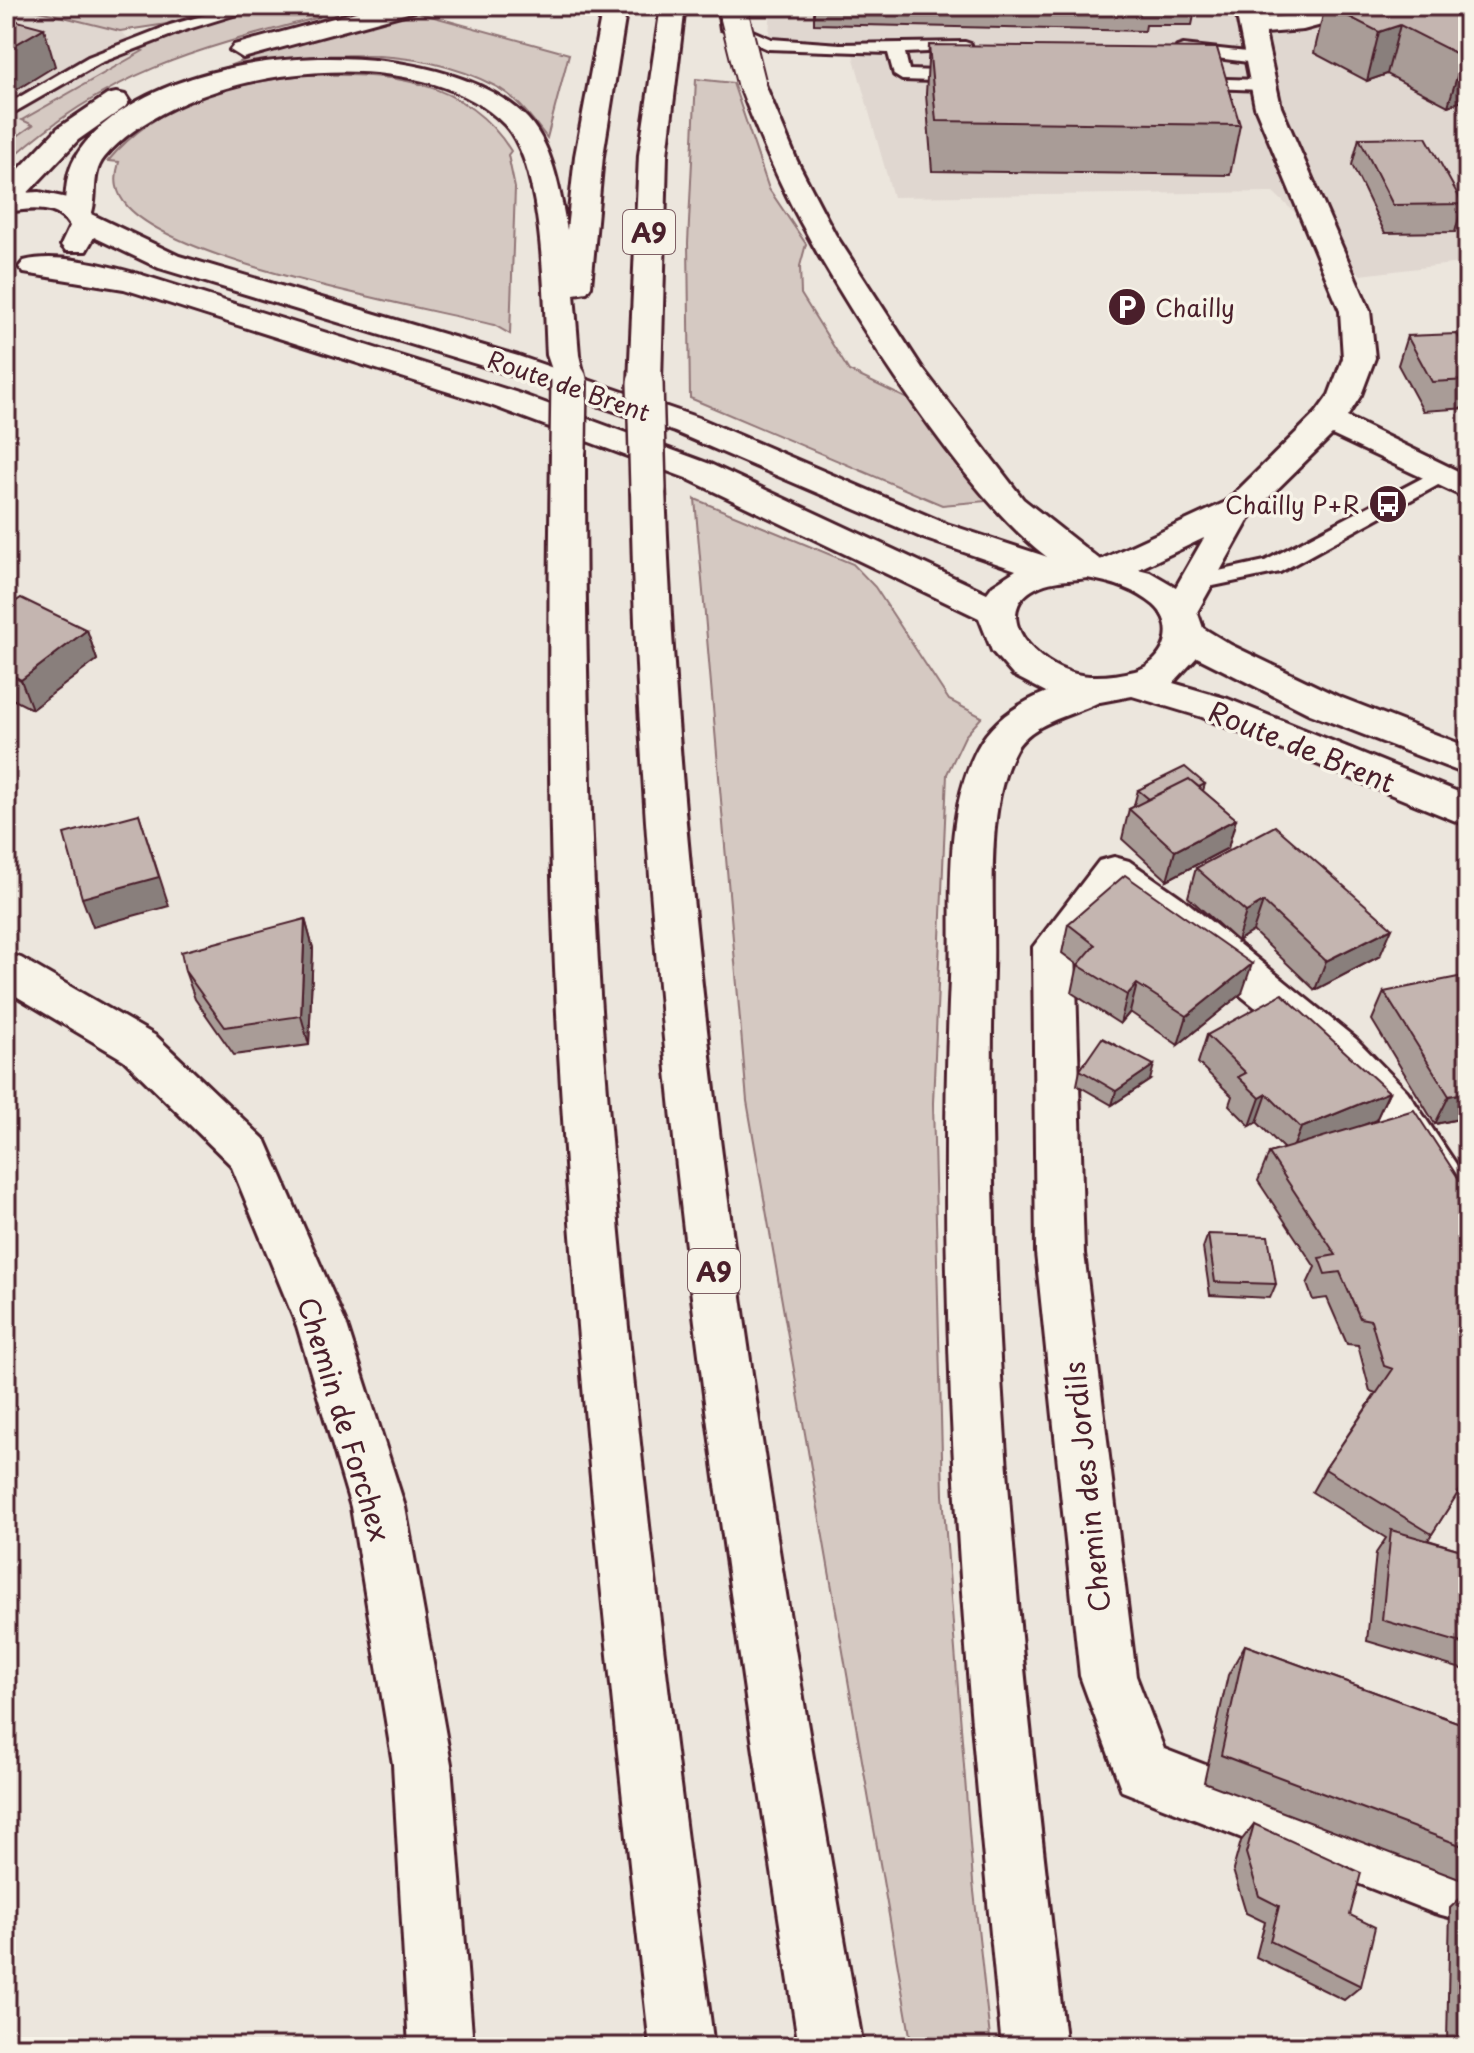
<svg xmlns="http://www.w3.org/2000/svg" width="1474" height="2053" viewBox="0 0 1474 2053" font-family="'Playpen Sans',sans-serif">
<rect width="100%" height="100%" fill="#ece6dd"/>
<filter id="ink" filterUnits="userSpaceOnUse"><feTurbulence type="fractalNoise" baseFrequency=".0125" numOctaves="2"/><feDisplacementMap in="SourceGraphic" scale="16" xChannelSelector="R" yChannelSelector="G"/><feConvolveMatrix kernelMatrix="1 2 1 2 8 2 1 2 1" color-interpolation-filters="sRGB"/></filter>
<g filter="url(#ink)">
<path fill="#e0d7d0" d="M6 6H19L120 31 143 50 23 119 34 124 6 144Z
M771 6H1468V262L1361 275 1273 192 893 197 853 55 768 49Z"/>
<path fill="#d5c9c2" stroke="#907476" stroke-width="2" d="M19 6H222L167 24 120 31Z
M245 9H276L320 17C198 49 109 71 12 158H6V144L33 125 22 120 143 51 130 46Z
M416 12 569 54 547 138C532 119 517 97 495 86 406 39 293 54 200 77L263 53Z
M304 75C384 73 464 76 511 151L508 155 515 188 510 334 494 325C412 305 181 264 128 207 115 193 114 179 119 162L108 161C159 100 228 84 304 75Z
M696 79 733 83 769 189 806 244 800 266 801 294 849 371 912 401 987 501 942 505 690 398 688 243Z
M695 499 853 564 875 587 949 700 982 717 965 736 947 774 933 1103 943 1495 973 1882 991 2047H912L747 1101Z"/>
<g fill="none" stroke-linecap="round" stroke-linejoin="round">
<g stroke="#4a1f2b" stroke-width="6">
<path id="lane" d="M237 6H263L182 31 100 63 6 117V105L88 57 170 25Z
M719 15H731L734 23 771 39 840 44 965 42 971 44V50L905 53 909 70 965 72 973 77 965 82 902 80 894 75 888 53 768 49 721 29Z
M1183 45 1256 53 1264 58 1256 63 1177 53V47Z
M1190 78 1262 80 1270 85 1262 90 1184 87 1182 83Z
M1441 468 1452 474 1449 479 1280 572 1199 589 1188 582 1191 577 1265 561Z"/>
</g>
<g stroke="#4a1f2b" stroke-width="6">
<path id="street" d="M1235 6H1259L1262 18C1301 16 1337 6 1376 6L1373 11 1303 30 1265 33 1281 107 1370 311 1375 358 1361 395 1347 417 1468 476V499L1332 435 1252 514 1192 621 1179 625 1166 621 1161 613 1204 538 1120 578 1108 581 1096 578 1090 570 1096 562 1226 502 1316 413 1329 395 1343 358 1340 311 1255 107Z
M1114 857 1129 861 1182 898 1356 1039 1407 1091 1468 1182V1242L1451 1236 1375 1117 1324 1063 1118 896 1075 950 1084 1253 1136 1676 1164 1749 1434 1853 1468 1862V1922L1434 1913 1122 1791 1080 1676 1036 1253 1033 947 1099 861Z
M6 953 21 958 156 1036 266 1141 347 1326 405 1507 451 1764 473 2047H409L393 1764 351 1507 297 1326 231 1165 124 1060 6 990Z"/>
</g>
<g stroke="#4a1f2b" stroke-width="6">
<path id="secondary" d="M39 192 72 199 91 214 179 256 518 356 699 418 947 524 1057 560 1087 556 1150 572 1181 590 1197 611 1203 628 1231 645 1337 696 1468 747V775L1310 714 1197 657 1173 683 1228 699 1468 796V826L1202 717 1132 696 1100 702 1046 692 1013 675 992 651 979 618 686 478 493 406 124 289 24 273 19 267 24 261C59 252 107 266 142 275L515 392 710 464 987 593 993 585 1016 570 923 538 675 432 496 370 159 268 94 237 86 251H66L61 245 70 226C57 204 28 209 6 212V194ZM1087 578C1111 582 1135 589 1154 605 1179 627 1164 663 1135 671 1114 676 1090 679 1069 672 1029 660 986 605 1045 584 1057 580 1074 580 1087 578Z"/>
</g>
<g stroke="#4a1f2b" stroke-width="6">
<path id="highway" d="M378 6H418L415 11 243 58 230 50 234 45Z
M603 6H627L603 156 591 286 587 292 574 294 579 355 585 380 580 387H558L547 355C544 298 544 167 505 125 419 35 180 67 104 158 89 176 100 203 88 221H68L64 215C66 195 65 174 76 156 147 42 427 27 522 113 553 141 560 192 567 230L575 156Z
M661 6H685L667 155 661 383 656 390H634L629 383 639 155Z
M751 74 764 82 797 161 835 234 922 368 1023 499 1099 559 1105 567 1099 575C1022 595 840 297 806 232 779 184 758 134 738 82Z
M116 93 125 95 129 101 125 107 78 140 16 205 6 207V183L58 128 107 95Z
M568 439 580 442 585 449C585 651 589 852 604 1053 629 1386 670 1716 714 2047H650C613 1716 578 1385 559 1053 548 852 548 650 551 449L556 442Z
M648 479 660 482 665 489C684 1012 773 1532 863 2047H799C719 1532 641 1011 631 489L636 482Z
M1097 676 1110 679 1116 688C1099 714 1036 713 1015 751 984 809 995 905 993 970 984 1332 1023 1688 1066 2047H1002C967 1691 934 1337 950 979 953 906 942 817 977 749 1000 705 1051 688 1097 676Z"/>
</g>
<use href="#lane" fill="#f7f3e8" fill-rule="evenodd"/>
<use href="#street" fill="#f7f3e8" fill-rule="evenodd"/>
<use href="#secondary" fill="#f7f3e8" fill-rule="evenodd"/>
<use href="#highway" fill="#f7f3e8" fill-rule="evenodd"/>
<g stroke="#4a1f2b" stroke-width="32" stroke-linecap="butt">
<path id="highway-bridge-far1" d="M732 6 751 82"/>
</g>
<g stroke="#4a1f2b" stroke-width="40" stroke-linecap="butt">
<path id="highway-bridge" d="M645 383 648 489
M568 449 569 380"/>
</g>
<use href="#highway-bridge-far1" stroke="#f7f3e8" stroke-width="28"/>
<use href="#highway-bridge" stroke="#f7f3e8" stroke-width="35"/>
</g>
<path fill="#a99c97" stroke="#4a1f2b" stroke-width="2" d="M814 6H1196L1192 25H1146L1145 31 814 24Z
M1325 6H1468V99L1448 106 1387 74 1367 81 1314 53Z
M929 45 1240 125 1230 175 932 171 926 94Z
M1359 138 1463 204 1455 232 1385 233 1352 165Z
M1407 336 1468 352V408L1423 411 1398 365Z
M6 608 87 630 97 660 32 709 6 696Z
M1205 784 1203 791 1236 819 1228 848 1167 880 1122 839 1129 809 1136 806 1134 805 1138 790Z
M1196 868 1380 956 1315 990 1253 931 1237 941 1188 897Z
M305 919 313 948 309 1045 234 1055 195 999 185 971Z
M1068 924 1242 993 1178 1045 1130 1012 1120 1024 1072 993 1078 965 1062 953Z
M1384 992 1468 1117 1435 1124 1372 1020Z
M1207 1035 1389 1092 1376 1120 1364 1125 1468 1477 1428 1540 1468 1552V1671L1367 1641 1376 1553 1386 1538 1312 1492 1325 1469 1376 1393 1370 1391 1358 1345 1347 1344 1327 1298 1313 1300 1307 1284 1315 1267 1258 1181 1269 1153 1284 1149 1257 1122 1250 1126 1229 1105 1232 1096 1198 1063Z
M1080 1070 1150 1080 1112 1105 1077 1085Z
M1208 1234 1276 1284 1270 1298 1210 1295 1203 1248Z
M1245 1645 1468 1726V1881L1467 1882 1204 1782 1228 1675Z
M1254 1824 1350 1915 1361 1986 1344 2000 1256 1957 1265 1922 1246 1913 1233 1870 1241 1841Z
M1468 1891V2047L1447 2041 1450 1908Z"/>
<path fill="#897f7b" stroke="#4a1f2b" stroke-width="2" d="M1400 25 1387 74 1367 81 1379 32Z
M44 28 55 66 8 95 6 89V50Z
M1468 55V99L1448 106 1463 57Z
M87 630 97 660 32 709 21 680Z
M139 814 169 906 93 927 82 898Z
M1236 819 1228 848 1167 880 1175 851Z
M1263 902 1253 931 1237 941 1246 912Z
M305 919 313 948 309 1045 301 1016Z
M1392 928 1380 956 1315 990 1326 961Z
M1252 964 1242 993 1178 1045 1187 1016Z
M1137 984 1130 1012 1120 1024 1127 995Z
M1154 1065 1150 1080 1112 1105 1116 1091Z
M1389 1092 1376 1120 1290 1155 1301 1128Z
M1468 1092V1117L1435 1124 1449 1096Z
M1267 1094 1257 1122 1250 1126 1260 1098Z"/>
<path fill="#c4b5b0" stroke="#4a1f2b" stroke-width="2" d="M1328 6H1468V55L1463 57 1400 25 1379 32Z
M6 18 44 28 6 50Z
M929 45 1217 48 1240 125 936 121Z
M1426 137 1463 204 1393 205 1359 138Z
M1457 334 1468 352V380L1432 382 1407 336Z
M21 598 87 630 21 680 6 672V608Z
M1185 767 1205 784 1199 787 1189 779 1149 799 1138 790Z
M1189 779 1236 819 1175 851 1129 809Z
M139 814 159 877 82 898 64 834Z
M1275 826 1392 928 1326 961 1263 902 1246 912 1196 868Z
M1125 875 1252 964 1187 1016 1137 984 1127 995 1078 965 1095 945 1068 924Z
M305 919 301 1016 225 1027 185 971 181 952Z
M1468 975V1092L1449 1096 1384 992Z
M1282 994 1389 1092 1301 1128 1267 1094 1260 1098 1238 1077 1246 1073 1207 1035Z
M1102 1038 1154 1065 1116 1091 1080 1070Z
M1414 1110 1468 1193V1477L1432 1534 1325 1469 1393 1369 1384 1366 1371 1320 1360 1318 1340 1272 1325 1274 1319 1258 1336 1255 1269 1153Z
M1208 1234 1268 1236 1276 1284 1215 1282Z
M1391 1530 1468 1552V1645L1382 1620Z
M1245 1645 1468 1726V1848L1221 1755Z
M1254 1824 1361 1873 1350 1915 1375 1927 1361 1986 1270 1941 1279 1906 1259 1896 1246 1853Z
M1468 1917V2028H1466Z"/>
</g>
<defs>
<g id="parking-disc" transform="scale(2)"><circle r="9.5" fill="#4a1f2b" stroke="#f7f3e8"/><path d="M-3.5-5.5H1a3.5 3.5 0 0 1 0 7H-1V5.5H-3.5ZM-1-3.4V-.6H.8a1.4 1.4 0 0 0 0-2.8Z" fill="#fff"/></g>
<g id="bus-disc" transform="scale(2)"><circle r="9.5" fill="#4a1f2b" stroke="#f7f3e8"/><path d="M-5-6H5V4H4V6H2V4H-2V6H-4V4H-5ZM-3.5-4V0h7V-4ZM-3.5 1.2v1.5H-2V1.2ZM2 1.2v1.5H3.5V1.2Z" fill="#fff"/></g>
</defs>
<g fill-rule="evenodd">
<use href="#parking-disc" x="1127" y="307"/>
<use href="#bus-disc" x="1388" y="504"/>
</g>
<g text-anchor="middle" dominant-baseline="central" stroke-width="7" stroke-linejoin="round" paint-order="stroke">
<g font-size="24" fill="#4a1f2b" stroke="#f7f3e8" text-anchor="start">
<text x="1155" y="307">Chailly</text>
<text x="1360" y="504" text-anchor="end">Chailly P+R</text>
</g>
<g font-size="24" fill="#4a1f2b" stroke="#f7f3e8">
<text transform="translate(569 385) rotate(19)">Route de Brent</text>
</g>
<g fill="#f7f3e8" stroke="#7e5f64" stroke-width="2">
<rect x="623" y="210" width="52" height="44" rx="6"/>
<rect x="688" y="1249" width="52" height="44" rx="6"/>
</g>
<g font-size="26" font-weight="bold" fill="#4a1f2b">
<text x="649" y="232">A9</text>
<text x="714" y="1271">A9</text>
</g>
<g font-size="28" fill="#4a1f2b" stroke="#f7f3e8">
<text transform="translate(1302 746) rotate(22)">Route de Brent</text>
<text transform="translate(345 1419) rotate(73)">Chemin de Forchex</text>
<text transform="translate(1086 1487) rotate(-96)">Chemin des Jordils</text>
</g>
</g>
<rect width="1474" height="2053" fill="none" stroke="#f7f3e8" stroke-width="32"/>
<rect x="16" y="16" width="1442" height="2021" fill="none" stroke="#4a1f2b" stroke-width="3" filter="url(#ink)"/>
</svg>
